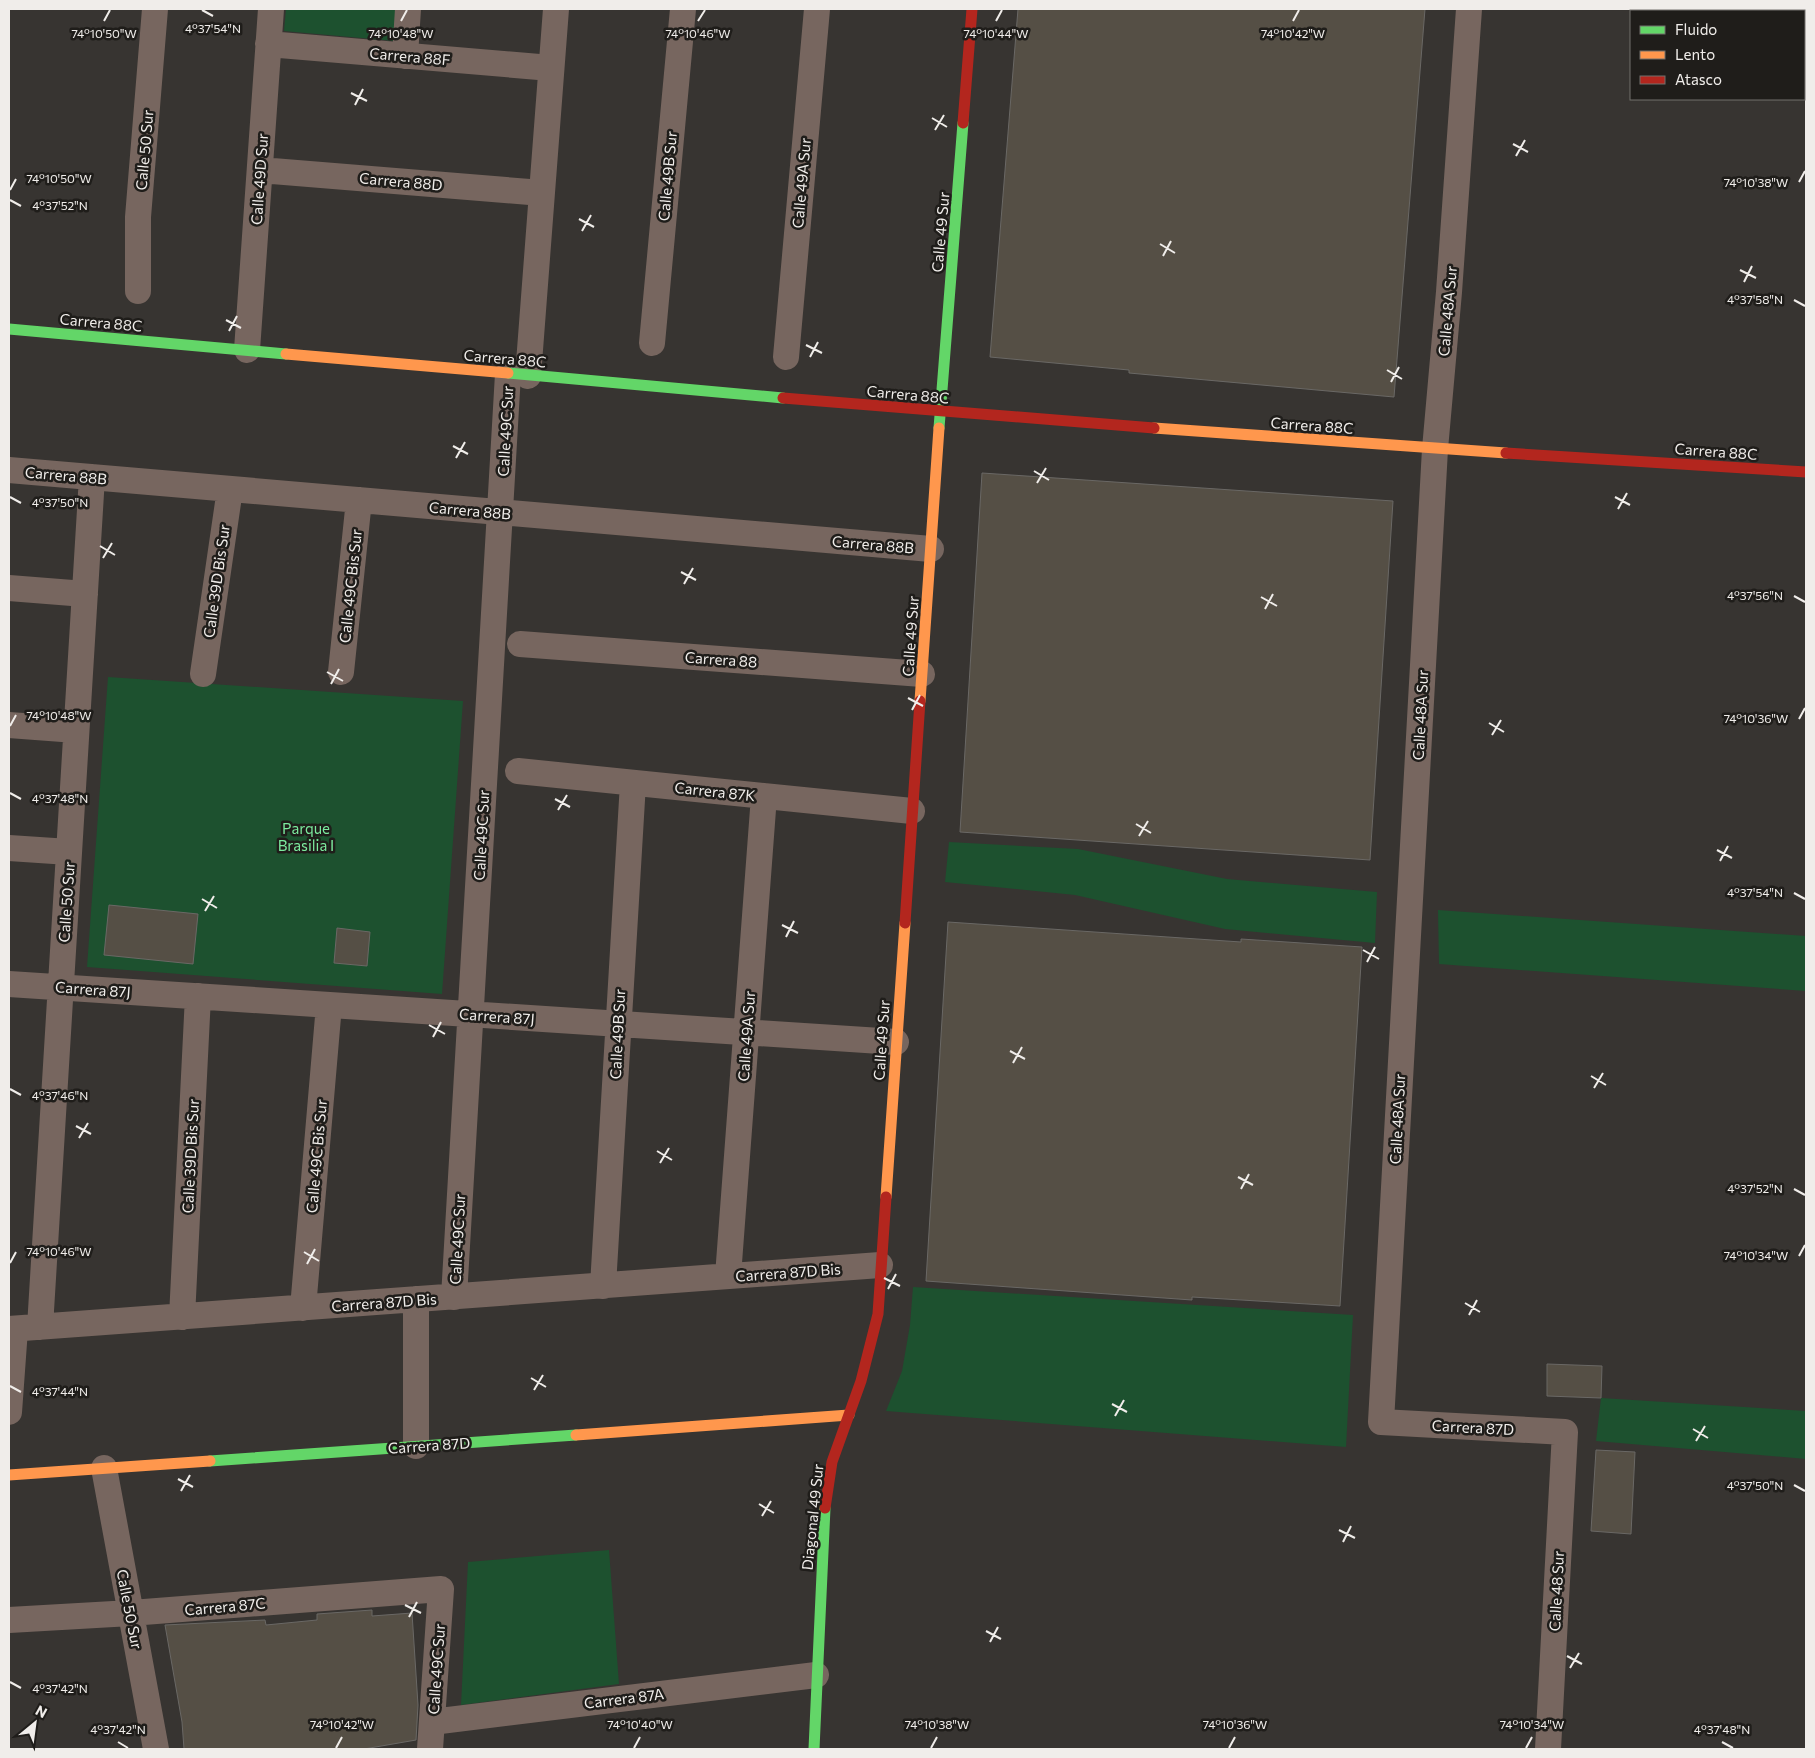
<svg xmlns="http://www.w3.org/2000/svg" width="1815" height="1758" viewBox="0 0 1815 1758" font-family="Commissioner,sans-serif">
<rect width="100%" height="100%" fill="#373431"/>
<path fill="#1d512f" d="M286 9H397L395 41 284 31Z
M108 677 463 701 442 994 87 967Z
M949 842 1078 849 1227 879 1377 892 1375 943 1225 929 1075 895 945 882Z
M1438 910 1806 936V991L1439 964Z
M913 1287 1353 1315 1346 1447 886 1411 902 1371 910 1325Z
M1601 1398 1806 1411V1459L1596 1441Z
M609 1550 619 1684 461 1705 468 1562Z"/>
<path fill="#554f45" stroke="#6a6865" d="M1018 9H1425L1394 397 1129 373V370L990 357Z
M982 473 1393 501 1370 860 960 832Z
M109 905 198 914 193 964 104 955Z
M948 922 1241 942V939L1362 947 1340 1306 1192 1297V1300L926 1281Z
M337 928 370 932 367 966 334 963Z
M1547 1364 1602 1366 1601 1398 1547 1396Z
M1596 1450 1635 1452 1631 1534 1591 1531Z
M372 1610V1616L412 1613 418 1705 416 1740 364 1749H184L182 1722 165 1625 265 1620 266 1625 317 1620V1614Z"/>
<g fill="none" stroke-linecap="round" stroke-linejoin="round">
<path stroke="#77665f" stroke-width="26" d="M1469 9 1449 292 1435 449 1381 1422 1565 1432 1548 1749
M268 44 551 68
M405 56 408 9
M260 170 542 193
M138 291V217L155 9
M652 343 683 9
M247 350 271 9
M786 357 817 9
M528 376 556 9
M9 470 931 549
M9 588 85 594
M520 644 922 674
M341 672 359 500
M203 674 230 489
M9 725 76 730
M518 771 912 811
M9 848 69 852
M9 984 896 1042
M728 1276 764 796
M603 1286 633 783
M454 1297 508 374
M303 1308 329 1005
M182 1317 198 996
M40 1327 92 477
M9 1329 880 1265
M9 1412 15 1329
M416 1446V1299
M104 1468 156 1749
M9 1620 131 1613 441 1589 430 1749
M432 1722 816 1675"/>
<path stroke="#63d668" stroke-width="11" d="M9 329 286 354
M508 373 783 398
M939 428 963 123
M210 1461 576 1435
M814 1749 825 1508"/>
<path stroke="#ff974d" stroke-width="11" d="M286 354 508 373
M1154 428 1506 453
M920 701 939 428
M886 1197 905 923
M576 1435 849 1415
M9 1475 210 1461"/>
<path stroke="#b3261e" stroke-width="11" d="M963 123 972 9
M783 398 1154 428
M1506 453 1806 472
M905 923 920 701
M825 1508 832 1462 861 1381 878 1314 886 1197"/>
</g>
<path fill="none" stroke="#f0edea" stroke-width="2" d="M202 10 213 16M104 21 110 10M401 21 407 10M698 21 705 10M996 21 1002 10M1293 21 1299 10M351 93 367 101M355 105 363 89M932 118 947 127M935 130 944 115M1513 144 1528 152M1516 156 1525 140M1799 182 1805 171M10 190 16 179M10 200 21 206M579 219 594 227M582 231 591 215M1160 244 1175 253M1163 256 1171 241M1740 270 1756 278M1744 282 1752 266M1794 300 1805 306M226 320 241 328M229 331 237 316M806 345 822 353M810 357 818 342M1387 370 1402 379M1391 382 1399 367M453 446 468 454M456 458 465 442M1034 471 1049 480M1037 483 1046 468M10 497 21 503M1615 497 1630 505M1618 509 1627 493M100 546 115 555M103 558 112 543M681 572 696 580M684 584 693 568M1794 596 1805 602M1261 597 1277 606M1265 609 1273 594M327 672 343 681M331 684 339 669M908 698 923 706M912 710 920 695M1799 719 1805 708M1489 723 1504 732M10 726 16 715M1492 735 1501 720M10 793 21 799M555 799 570 807M558 810 567 795M1136 824 1151 833M1139 836 1148 821M1717 850 1732 858M1720 861 1728 846M1794 893 1805 899M202 899 217 908M205 911 214 896M782 925 798 933M786 937 794 921M1363 950 1379 959M1367 962 1375 947M429 1025 445 1034M433 1037 441 1022M1010 1051 1025 1059M1013 1063 1022 1047M1591 1076 1606 1085M1594 1088 1603 1073M10 1089 21 1095M76 1126 91 1134M79 1138 88 1123M657 1151 672 1160M660 1163 669 1148M1238 1177 1253 1185M1241 1189 1249 1174M1794 1189 1805 1195M304 1252 319 1261M1799 1256 1805 1245M10 1263 16 1252M307 1264 315 1249M884 1278 900 1286M888 1289 896 1274M1465 1303 1480 1312M1469 1315 1477 1300M531 1378 546 1387M10 1386 21 1392M534 1390 543 1375M1112 1404 1127 1412M1115 1416 1124 1400M1693 1429 1708 1438M1696 1441 1705 1426M178 1479 193 1487M1794 1485 1805 1491M181 1491 190 1475M759 1504 774 1513M762 1516 771 1501M1339 1530 1355 1538M1343 1542 1351 1526M405 1605 421 1613M409 1617 417 1602M986 1631 1001 1639M990 1642 998 1627M1567 1656 1582 1664M1570 1668 1579 1653M10 1682 21 1688M118 1742 128 1748M1722 1742 1733 1748M336 1748 342 1737M634 1748 640 1737M931 1748 937 1737M1229 1748 1235 1737M1526 1748 1532 1737"/>
<g text-anchor="middle" dominant-baseline="central" stroke-width="5" stroke-linejoin="round" paint-order="stroke">
<g font-size="15" fill="#f0edea" stroke="#1f1d1a">
<text transform="translate(410 56) rotate(5)">Carrera 88F</text>
<text transform="translate(144 150) rotate(-85)">Calle 50 Sur</text>
<text transform="translate(667 176) rotate(-85)">Calle 49B Sur</text>
<text transform="translate(259 179) rotate(-86)">Calle 49D Sur</text>
<text transform="translate(401 181) rotate(5)">Carrera 88D</text>
<text transform="translate(801 183) rotate(-85)">Calle 49A Sur</text>
<text transform="translate(940 232) rotate(-85)">Calle 49 Sur</text>
<text transform="translate(1447 311) rotate(-85)">Calle 48A Sur</text>
<text transform="translate(101 322) rotate(5)">Carrera 88C</text>
<text transform="translate(505 358) rotate(5)">Carrera 88C</text>
<text transform="translate(908 394) rotate(5)">Carrera 88C</text>
<text transform="translate(1312 425) rotate(4)">Carrera 88C</text>
<text transform="translate(505 431) rotate(-87)">Calle 49C Sur</text>
<text transform="translate(1716 451) rotate(4)">Carrera 88C</text>
<text transform="translate(66 475) rotate(5)">Carrera 88B</text>
<text transform="translate(470 510) rotate(5)">Carrera 88B</text>
<text transform="translate(873 544) rotate(5)">Carrera 88B</text>
<text transform="translate(216 581) rotate(-82)">Calle 39D Bis Sur</text>
<text transform="translate(350 586) rotate(-84)">Calle 49C Bis Sur</text>
<text transform="translate(910 636) rotate(-86)">Calle 49 Sur</text>
<text transform="translate(721 659) rotate(4)">Carrera 88</text>
<text transform="translate(1420 715) rotate(-87)">Calle 48A Sur</text>
<text transform="translate(715 791) rotate(6)">Carrera 87K</text>
<text transform="translate(481 835) rotate(-87)">Calle 49C Sur</text>
<text transform="translate(66 902) rotate(-86)">Calle 50 Sur</text>
<text transform="translate(93 989) rotate(4)">Carrera 87J</text>
<text transform="translate(497 1016) rotate(4)">Carrera 87J</text>
<text transform="translate(617 1034) rotate(-87)">Calle 49B Sur</text>
<text transform="translate(746 1036) rotate(-86)">Calle 49A Sur</text>
<text transform="translate(881 1040) rotate(-86)">Calle 49 Sur</text>
<text transform="translate(1397 1119) rotate(-87)">Calle 48A Sur</text>
<text transform="translate(190 1156) rotate(-87)">Calle 39D Bis Sur</text>
<text transform="translate(316 1156) rotate(-85)">Calle 49C Bis Sur</text>
<text transform="translate(457 1239) rotate(-87)">Calle 49C Sur</text>
<text transform="translate(788 1272) rotate(-4)">Carrera 87D Bis</text>
<text transform="translate(384 1302) rotate(-4)">Carrera 87D Bis</text>
<text transform="translate(1473 1427) rotate(3)">Carrera 87D</text>
<text transform="translate(429 1445) rotate(-4)">Carrera 87D</text>
<text transform="translate(812 1517) rotate(-84)">Diagonal 49 Sur</text>
<text transform="translate(1556 1591) rotate(-87)">Calle 48 Sur</text>
<text transform="translate(225 1606) rotate(-5)">Carrera 87C</text>
<text transform="translate(130 1609) rotate(79)">Calle 50 Sur</text>
<text transform="translate(436 1669) rotate(-86)">Calle 49C Sur</text>
<text transform="translate(624 1698) rotate(-7)">Carrera 87A</text>
</g>
<g font-size="15" fill="#7cea9e" stroke="#1f1d1a">
<text x="306" y="828">Parque<tspan x="306" dy="17">Brasilia I</tspan></text>
</g>
</g>
<g font-size="12" text-anchor="middle" fill="#f0edea" stroke="#1f1d1a" stroke-width="5" stroke-linejoin="round" paint-order="stroke">
<text x="213" y="33">4°37'54"N</text>
<text x="104" y="38">74°10'50"W</text>
<text x="401" y="38">74°10'48"W</text>
<text x="698" y="38">74°10'46"W</text>
<text x="996" y="38">74°10'44"W</text>
<text x="1293" y="38">74°10'42"W</text>
<text x="59" y="183">74°10'50"W</text>
<text x="1756" y="187">74°10'38"W</text>
<text x="60" y="210">4°37'52"N</text>
<text x="1755" y="304">4°37'58"N</text>
<text x="60" y="507">4°37'50"N</text>
<text x="1755" y="600">4°37'56"N</text>
<text x="59" y="720">74°10'48"W</text>
<text x="1756" y="723">74°10'36"W</text>
<text x="60" y="803">4°37'48"N</text>
<text x="1755" y="897">4°37'54"N</text>
<text x="60" y="1100">4°37'46"N</text>
<text x="1755" y="1193">4°37'52"N</text>
<text x="59" y="1256">74°10'46"W</text>
<text x="1756" y="1260">74°10'34"W</text>
<text x="60" y="1396">4°37'44"N</text>
<text x="1755" y="1490">4°37'50"N</text>
<text x="60" y="1693">4°37'42"N</text>
<text x="342" y="1729">74°10'42"W</text>
<text x="640" y="1729">74°10'40"W</text>
<text x="937" y="1729">74°10'38"W</text>
<text x="1235" y="1729">74°10'36"W</text>
<text x="1532" y="1729">74°10'34"W</text>
<text x="118" y="1734">4°37'42"N</text>
<text x="1722" y="1734">4°37'48"N</text>
</g>
<rect width="1815" height="1758" fill="none" stroke="#f0edea" stroke-width="20"/>
<rect x="1630" y="10" width="175" height="90" fill="#1f1d1a" stroke="#73706d"/>
<rect x="1640" y="26" width="25" height="8" fill="#63d668" stroke="#73706d"/>
<text x="1675" y="35" font-size="15" fill="#f0edea">Fluido</text>
<rect x="1640" y="51" width="25" height="8" fill="#ff974d" stroke="#73706d"/>
<text x="1675" y="60" font-size="15" fill="#f0edea">Lento</text>
<rect x="1640" y="76" width="25" height="8" fill="#b3261e" stroke="#73706d"/>
<text x="1675" y="85" font-size="15" fill="#f0edea">Atasco</text>
<g transform="translate(35 1723) rotate(29)" stroke="#1f1d1a" stroke-width="4" paint-order="stroke">
<path d="M0-4L9 19L0 12L-9 19Z" fill="#f0edea"/>
<text y="-8" font-size="14" font-weight="bold" text-anchor="middle" fill="#f0edea">N</text>
</g>
</svg>
